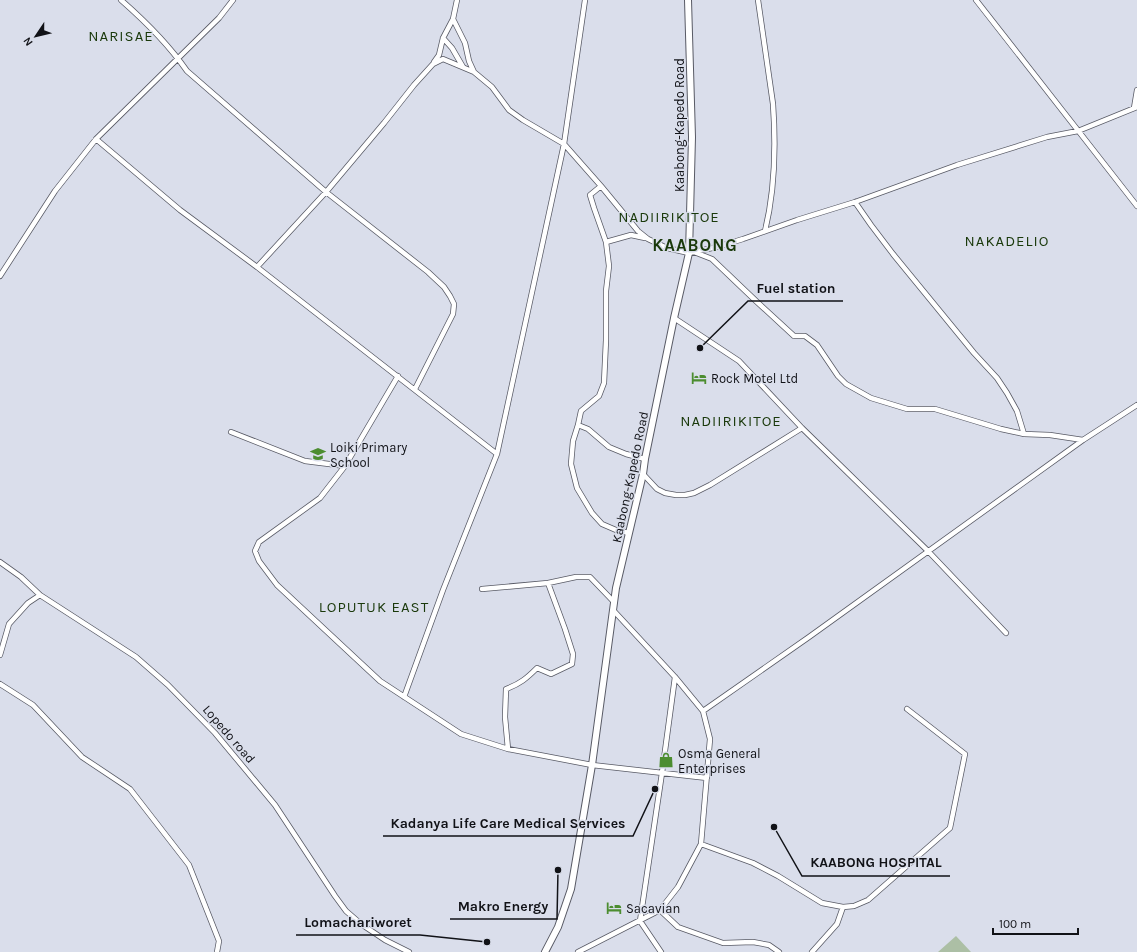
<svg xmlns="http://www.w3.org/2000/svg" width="1137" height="952" viewBox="0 0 1137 952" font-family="Karla,sans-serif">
<rect width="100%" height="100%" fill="#dadeeb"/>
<path fill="#acbfa5" d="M956 936 971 952H938Z"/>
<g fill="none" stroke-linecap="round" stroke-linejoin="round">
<g stroke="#585a65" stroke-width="6">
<path id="minor" d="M121 0C145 21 169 45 187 71L326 192 428 272 444 287 450 296 454 304 453 314 415 389
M457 0 453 19 465 43 469 61 474 72 492 87 509 110 523 120 564 144 601 186 638 231 648 239 667 248 689 253 717 247 743 239 797 220 855 202 957 165 1047 137 1078 131 1137 107
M758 0 773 104C776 146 775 190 765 231
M976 0 1137 206
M443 38 452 48 463 67
M434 62 439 55 443 38 453 19
M1134 108 1137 90
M96 139 180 210 257 267 497 454
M601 186 590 195 594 208 606 242 609 266 606 291V340L604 383 599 396 581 411 578 425 588 429 609 447 626 454 645 459
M855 202 871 225 893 254 974 353 997 378 1007 393 1017 411 1024 434
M606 242 631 235 645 238
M694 252 712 259 756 301 794 336H805L817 345 838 376 846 384 871 398 907 409H935L1001 429 1024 434 1050 435 1083 440
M257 267 326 192 384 123 414 85 433 64 443 59 474 72
M0 276 55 191 96 139 219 18 233 0
M674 318 739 361 802 428 928 551 1006 633
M398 376 345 466 320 498 259 542 255 551 259 561 277 585 380 681 461 734 508 749 592 765 707 778
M578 425 573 441 571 464 577 488 592 513 602 524 616 530 629 533
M231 432 305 461 345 466
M643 474 657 489 665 493 676 495H685L694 493 710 485 802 428
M0 562 21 577 40 595 136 657 168 685 215 733 275 805 335 896 346 911 361 924 385 940 409 952
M482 589 548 583 576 577H590L614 602
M0 655 9 624 28 603 40 595
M0 684 33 705 82 757 130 789 189 865 219 941 217 952
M404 697 443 590 497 454 564 144 585 0
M703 711 809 637 1083 440 1137 405
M508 749 505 717 506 689C520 684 527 678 537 668L551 674 572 664 573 654 565 629 548 583
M701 844 753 863 778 876 822 903 843 907 854 906 868 900 950 828 965 754 907 709
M660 910 678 927 723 943 753 942 769 945 779 952
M578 952 660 910 678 887 701 844 710 739 703 711 675 677 613 610
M661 952 640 921 662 773 675 677
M812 952 837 924 843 907"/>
</g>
<g stroke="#585a65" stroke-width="8">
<path id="secondary" d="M545 952 558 927 571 889 592 765 616 588 643 474 645 459 674 318 689 253 692 137 688 0"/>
</g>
<use href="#minor" stroke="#fff" stroke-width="4.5"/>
<use href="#secondary" stroke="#fff" stroke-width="6"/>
</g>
<defs>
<g id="hotel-bare" transform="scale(1.2)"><path d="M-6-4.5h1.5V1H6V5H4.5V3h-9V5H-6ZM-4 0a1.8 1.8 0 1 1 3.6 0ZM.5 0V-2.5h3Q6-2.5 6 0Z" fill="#4c8d30" stroke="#dadeeb" stroke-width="2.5" paint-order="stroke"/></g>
<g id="school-bare" transform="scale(1.2)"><path d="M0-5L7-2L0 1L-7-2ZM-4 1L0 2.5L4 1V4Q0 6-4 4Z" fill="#4c8d30" stroke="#dadeeb" stroke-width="2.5" paint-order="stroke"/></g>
<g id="shop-bare" transform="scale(1.2)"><path d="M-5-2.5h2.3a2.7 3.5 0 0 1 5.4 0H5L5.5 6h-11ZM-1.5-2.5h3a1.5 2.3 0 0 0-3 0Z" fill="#4c8d30" stroke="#dadeeb" stroke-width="2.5" paint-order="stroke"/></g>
</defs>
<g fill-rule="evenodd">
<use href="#hotel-bare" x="699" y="378"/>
<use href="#school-bare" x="318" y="454"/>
<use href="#shop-bare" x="666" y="760"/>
<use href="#hotel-bare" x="614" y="908"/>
</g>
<g text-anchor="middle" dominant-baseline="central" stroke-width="3" stroke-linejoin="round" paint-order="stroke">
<g font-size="13" fill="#111217" stroke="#dadeeb">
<text transform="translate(679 125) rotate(-90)">Kaabong-Kapedo Road</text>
<text transform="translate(630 477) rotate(-78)">Kaabong-Kapedo Road</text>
<text transform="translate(229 734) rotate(49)">Lopedo road</text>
</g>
<g font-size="13" fill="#111217" stroke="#dadeeb" text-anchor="start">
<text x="711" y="378">Rock Motel Ltd</text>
<text x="330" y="447">Loiki Primary<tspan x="330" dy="15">School</tspan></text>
<text x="678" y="753">Osma General<tspan x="678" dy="15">Enterprises</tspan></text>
<text x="626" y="908">Sacavian</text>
</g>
<g font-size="15" letter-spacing="1" fill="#1a390b" stroke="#dadeeb">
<text x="121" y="36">NARISAE</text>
<text x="669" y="217">NADIIRIKITOE</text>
<text x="1007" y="241">NAKADELIO</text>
<text x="731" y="421">NADIIRIKITOE</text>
<text x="374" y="607">LOPUTUK EAST</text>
</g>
<g font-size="17" font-weight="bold" letter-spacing="1" fill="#1a390b" stroke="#dadeeb">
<text x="695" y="245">KAABONG</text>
</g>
</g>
<path fill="none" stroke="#111217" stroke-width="1.5" d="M700 348L748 301H843M655 789L633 836H383M774 827L802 876H950M558 870L557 919H450M487 942L420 935H296"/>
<g fill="#111217" stroke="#dadeeb" stroke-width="1.5">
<circle cx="700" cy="348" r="4"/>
<circle cx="655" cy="789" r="4"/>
<circle cx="774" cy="827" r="4"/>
<circle cx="558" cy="870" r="4"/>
<circle cx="487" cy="942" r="4"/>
</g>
<g font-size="14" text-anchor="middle" font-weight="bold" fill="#111217" stroke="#dadeeb" stroke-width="3" stroke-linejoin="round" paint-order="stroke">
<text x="796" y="293">Fuel station</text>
<text x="508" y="828">Kadanya Life Care Medical Services</text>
<text x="876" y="867">KAABONG HOSPITAL</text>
<text x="503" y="911">Makro Energy</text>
<text x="358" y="927">Lomachariworet</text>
</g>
<g transform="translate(36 36) rotate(235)" stroke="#dadeeb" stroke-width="3" paint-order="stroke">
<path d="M0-3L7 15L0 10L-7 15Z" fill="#111217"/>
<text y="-6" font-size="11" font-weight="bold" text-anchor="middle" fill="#111217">N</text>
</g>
<path d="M993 928v6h85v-6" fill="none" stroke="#111217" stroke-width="2"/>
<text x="999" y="928" font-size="12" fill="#111217" stroke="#dadeeb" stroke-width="3" paint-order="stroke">100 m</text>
</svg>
